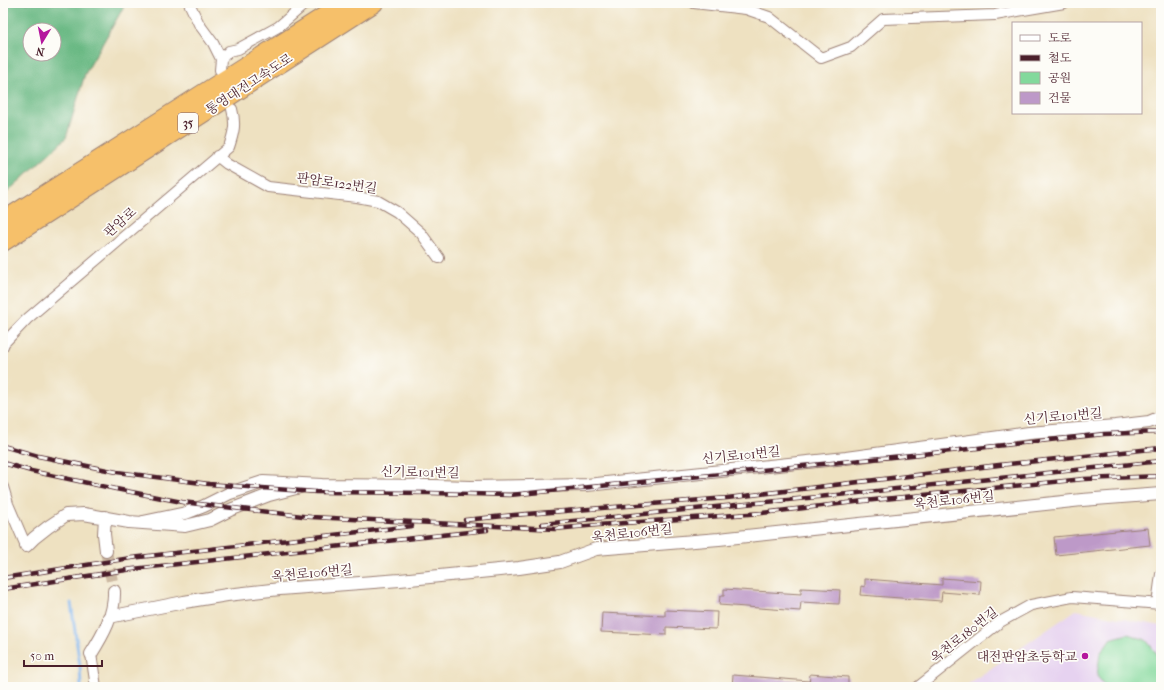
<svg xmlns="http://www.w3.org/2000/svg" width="1164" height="690" viewBox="0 0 1164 690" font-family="'IM FELL French Canon','Noto Serif KR',serif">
<rect width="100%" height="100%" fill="#fdfcf7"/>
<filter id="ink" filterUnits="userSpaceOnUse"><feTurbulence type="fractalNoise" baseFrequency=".025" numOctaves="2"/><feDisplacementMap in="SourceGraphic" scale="8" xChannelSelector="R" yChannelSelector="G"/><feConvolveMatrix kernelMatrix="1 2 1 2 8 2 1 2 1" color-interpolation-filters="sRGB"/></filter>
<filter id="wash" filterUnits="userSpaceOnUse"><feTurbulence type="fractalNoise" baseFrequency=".012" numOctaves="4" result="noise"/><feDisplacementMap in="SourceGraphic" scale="16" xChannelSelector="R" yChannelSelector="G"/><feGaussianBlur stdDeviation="0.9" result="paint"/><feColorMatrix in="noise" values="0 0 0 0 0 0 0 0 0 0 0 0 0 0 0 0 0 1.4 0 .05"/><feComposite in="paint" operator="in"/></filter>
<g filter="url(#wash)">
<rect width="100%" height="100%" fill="#eee1c1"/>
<path fill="#e6d2f0" d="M1076 610 1161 626V687H964Z"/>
<path fill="#83d99c" stroke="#667c64" d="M1128 634 1146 640 1161 659V687H1106L1097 676 1100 654 1110 639Z"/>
<path fill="#6ab984" stroke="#5a6c58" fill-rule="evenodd" d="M3 3H126L85 74 66 138 3 196ZM30 30H54V54H30Z"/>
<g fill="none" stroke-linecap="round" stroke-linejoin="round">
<path stroke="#7eb4ed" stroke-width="3" d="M71 603 80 666 81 687"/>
</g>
<g id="blocks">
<path fill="#bd99c8" d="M1148 528 1150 545 1056 555 1054 537Z
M942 578 981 581 980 595 942 592 941 601 860 595 861 586 865 587V579L942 585Z
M801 588 840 590 839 604 801 602 800 611 719 605 720 596H724V589L801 594Z
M665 610 717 612 716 629 666 627V635L601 632 602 613 665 616Z
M810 674 848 677V687H809Z
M733 675 809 681V687H732Z"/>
</g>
</g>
<g filter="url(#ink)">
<use href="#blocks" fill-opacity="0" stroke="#9c8076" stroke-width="1"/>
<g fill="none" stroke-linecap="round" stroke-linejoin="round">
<path stroke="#cdbaa3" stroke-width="12" stroke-dasharray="12 6" stroke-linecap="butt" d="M106 551 114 591"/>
<g stroke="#9c8076" stroke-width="12">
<path id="minor" d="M189 3 199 24 213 43 221 59 220 70
M694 3 746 9 769 17 821 58 851 47 883 19 995 15 1064 3
M221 59 229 51 238 49 278 27 306 3
M217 156 227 164 268 187 357 197 378 201 397 212 421 233 439 258
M3 346 4 343 27 319 229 147C234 132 236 124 232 109
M3 487 8 504 26 546
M1157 604 1161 574
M91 654 96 687
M918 687 1000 622 1031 605 1072 597 1161 604"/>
</g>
<g stroke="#9c8076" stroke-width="14">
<path id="tertiary" d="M105 517 104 534 106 551
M143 522 186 513 204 506 230 493 263 482 322 485 434 486 471 487 587 485 846 458 1029 433 1115 426 1149 422 1161 417
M26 546 34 538 48 527 66 515 84 514 129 522 185 526 210 520 230 510 269 495 300 487
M109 617 184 602 227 595 280 589 400 580 519 568 560 562 596 549 719 539 1082 500 1161 494
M91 654C103 635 115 614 114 591"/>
</g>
<g stroke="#9c8076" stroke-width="20">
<path id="motorway" d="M3 221 345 3
M3 242 374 3"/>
</g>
<use href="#minor" stroke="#fff" stroke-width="10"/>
<use href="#tertiary" stroke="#fff" stroke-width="12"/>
<use href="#motorway" stroke="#f6c06b" stroke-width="18"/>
<g stroke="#4a1f2b" stroke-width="4.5">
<path id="rail" d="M3 446 38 456 117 472 209 484 316 492 431 493 510 495 942 452 1104 434 1161 432
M3 463 31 471 116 489 182 502 311 517 555 529 598 525 762 513 864 501 1084 479 1161 476
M465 520 514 515 727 498 999 465 1161 448
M542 524 858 493 1161 461
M3 578 131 558 412 526
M3 589 133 569 487 530"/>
</g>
<use href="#rail" stroke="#fdfcf7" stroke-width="3" stroke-dasharray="9" stroke-linecap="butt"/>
</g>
</g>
<circle fill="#b5179e" stroke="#fdfcf7" stroke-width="1.5" cx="1085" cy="656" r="4"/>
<g text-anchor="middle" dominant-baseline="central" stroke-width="3.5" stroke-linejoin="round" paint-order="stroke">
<rect fill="#fdfcf7" stroke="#806168" stroke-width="1" x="178" y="113" width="20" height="20" rx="3"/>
<g font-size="12" font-weight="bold" fill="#4a1f2b">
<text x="188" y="123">35</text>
</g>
<g font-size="13" fill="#4a1f2b" stroke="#fdfcf7">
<text transform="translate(249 84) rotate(-33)">통영대전고속도로</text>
<text transform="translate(337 183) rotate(8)">판암로122번길</text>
<text transform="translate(120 222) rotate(-41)">판암로</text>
<text transform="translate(1063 416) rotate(-5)">신기로101번길</text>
<text transform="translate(741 455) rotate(-6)">신기로101번길</text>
<text transform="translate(420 472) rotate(1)">신기로101번길</text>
<text transform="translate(954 500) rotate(-6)">옥천로106번길</text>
<text transform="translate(632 533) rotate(-6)">옥천로106번길</text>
<text transform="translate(312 573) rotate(-5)">옥천로106번길</text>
<text transform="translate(964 635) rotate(-38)">옥천로180번길</text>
</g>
<g font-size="13" fill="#4a1f2b" stroke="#fdfcf7" text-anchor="end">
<text x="1077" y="656">대전판암초등학교</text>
</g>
</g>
<rect width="1164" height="690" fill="none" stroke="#fdfcf7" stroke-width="16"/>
<rect x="1012" y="22" width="130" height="92" fill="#fdfcf7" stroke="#b5a4a5"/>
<rect x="1020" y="35" width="20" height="6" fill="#ffffff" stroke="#b5a4a5"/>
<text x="1048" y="42" font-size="12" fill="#4a1f2b">도로</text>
<rect x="1020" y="55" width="20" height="6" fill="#4a1f2b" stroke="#b5a4a5"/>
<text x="1048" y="62" font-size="12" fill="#4a1f2b">철도</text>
<rect x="1020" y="72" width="20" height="12" fill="#83d99c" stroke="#b5a4a5"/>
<text x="1048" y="82" font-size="12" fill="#4a1f2b">공원</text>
<rect x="1020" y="92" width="20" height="12" fill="#bd99c8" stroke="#b5a4a5"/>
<text x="1048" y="102" font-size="12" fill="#4a1f2b">건물</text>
<g transform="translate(42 42) rotate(190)"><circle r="19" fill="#fdfcf7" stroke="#b5a4a5"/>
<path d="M0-3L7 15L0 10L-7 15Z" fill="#b5179e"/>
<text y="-6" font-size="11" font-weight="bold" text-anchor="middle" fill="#4a1f2b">N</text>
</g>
<path d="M24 660v6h78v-6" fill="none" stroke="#4a1f2b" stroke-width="2"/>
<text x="30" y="660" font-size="12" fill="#4a1f2b" stroke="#fdfcf7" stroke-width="3" paint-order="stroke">50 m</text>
</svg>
